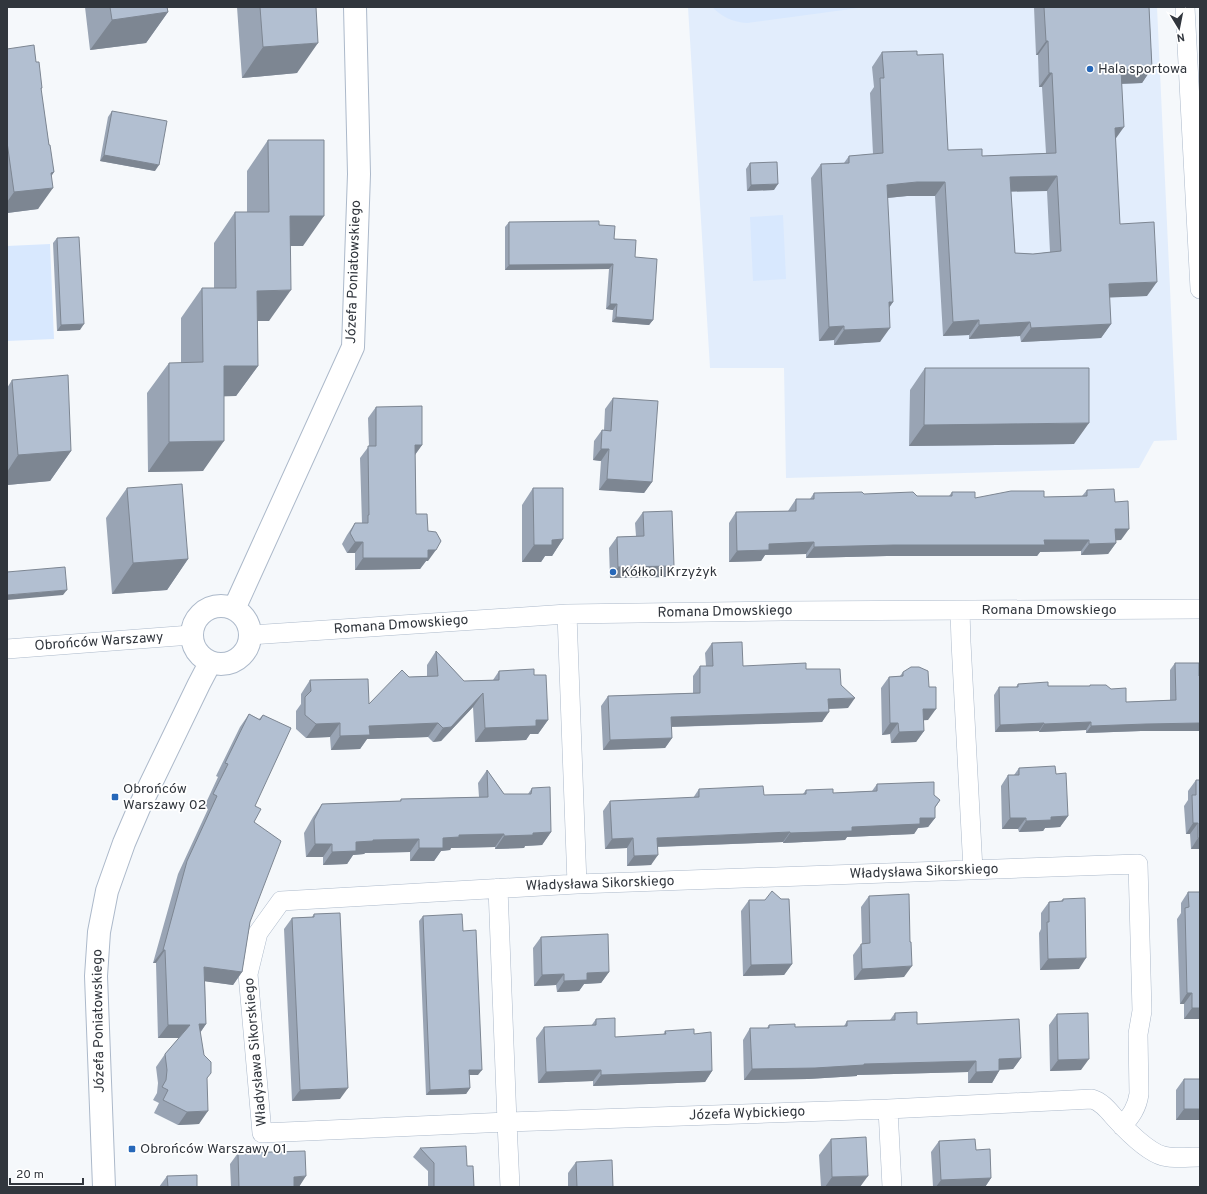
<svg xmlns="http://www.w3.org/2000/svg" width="1207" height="1194" viewBox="0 0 1207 1194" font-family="Overpass,sans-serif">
<rect width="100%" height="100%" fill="#f5f8fb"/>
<path fill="#e2edfc" d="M688 7H1157L1177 440 1154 441 1139 468 786 478 784 368H710Z"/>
<path fill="#d8e8fe" d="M712 7H742L747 8 764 7H866L747 23C733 22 722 17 712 7Z
M783 215 786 279 753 281 750 217Z
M50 244 54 339 7 341V246Z"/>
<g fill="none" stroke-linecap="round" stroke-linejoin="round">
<g stroke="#acb9ca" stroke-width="20">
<path id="minor" d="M1185 7 1200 289
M960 611 961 642 973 870
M567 614 577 884
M251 635 567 614 782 611 1200 609
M7 649 191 635
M498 888 507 1122 888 1109 1092 1099C1102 1102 1108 1110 1115 1118 1126 1130 1148 1152 1163 1156 1175 1159 1188 1157 1200 1157
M888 1109 892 1187
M510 1187 507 1122 262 1133 248 974 258 933 281 901 577 884 1138 864 1142 1011 1138 1034 1139 1094C1137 1108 1131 1116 1122 1126"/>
</g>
<g stroke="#acb9ca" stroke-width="24">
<path id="tertiary" d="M192 635a29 29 0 1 1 58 0a29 29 0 1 1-58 0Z
M234 609 353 347 359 174 355 7
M104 1187 96 976 99 932 107 891 124 843 139 808 199 684 210 663"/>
</g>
<use href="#minor" stroke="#fff" stroke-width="19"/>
<use href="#tertiary" stroke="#fff" stroke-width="22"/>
</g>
<path fill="#99a4b4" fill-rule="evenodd" d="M85 7H167L168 12 146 43 90 50Z
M237 7H316L297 73 242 78Z
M1034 7H1149L1152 68 1142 83 1122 84 1115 140 1120 224 1147 296 1109 297 1111 324 1101 338 1021 342 1020 336 969 339V335L943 336 935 196H907L887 198 893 302 889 308 880 342 834 345V340L819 341 811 178 821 164 844 163 849 156 873 154 870 93 874 87 872 67 882 52 917 55 948 150 982 156 1046 153 1042 87H1039L1038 55H1036ZM1011 191H1047L1050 252 1033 254 1015 253Z
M7 49 36 62 42 88 41 90 49 145 54 172 52 175 38 209 7 213Z
M112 111 155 171 100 161 108 117Z
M268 140 303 246H290L269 321H257L258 366 236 396H224L203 471 148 472 147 393 169 363H181V318L202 288H214V243L235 212H247V171Z
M750 163 774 190 747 191 746 169Z
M509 222 599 225 635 257 653 320 649 325 612 322 613 310 606 309 609 269 505 270V227Z
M57 238 80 330 57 331 53 243Z
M925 368 1074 444 909 446 910 390Z
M12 380 71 451 50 481 7 485V388Z
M613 398 652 482 644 493 599 490 601 461 593 460 594 441 602 430H604L605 409Z
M376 407 422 445 415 455 416 514 428 561H426L420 569 355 570V553H347L342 544 347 535 355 523H362L360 458 369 446 368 418Z
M127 488 188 559 167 590 112 594 106 518Z
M533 488 563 539 552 556H545L541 562H522V505Z
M1087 490 1115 502 1121 540H1116V543L1108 554 1081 555V551L1040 552 1037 556H887L806 558V554L765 555 761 561 729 562V523L736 512 788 511 796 499H810L814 493 864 494 917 496H949L952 492 975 498 1044 497 1082 496Z
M643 512 666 577 610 578 609 548 617 537 636 536 635 523Z
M712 643 743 666 806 669 841 685 848 708 829 709 822 722 671 727 672 738 665 748 603 750 601 706 608 696 693 693V676L700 666H706L705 653Z
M436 651 464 681 493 680 499 671 534 675 548 720 538 734H530L526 740 475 742 473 707 441 741 433 742 428 737 367 739 360 749 331 750 330 737 306 738 296 729V711L301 704V694L310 680 369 704 409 677 427 676V665Z
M1175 663 1199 676H1200V731H1141L1086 733V730L1039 732V731L995 732 994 695 999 687H1016L1018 684 1048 686H1090V685L1126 702 1170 700V670Z
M903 672 928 720H923L924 731 916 742 891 743 890 734 882 735 881 688 889 677 900 676Z
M249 714 259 719 263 715 255 806 250 922 242 972 233 985 205 981 206 1024 200 1033 207 1079 199 1124 178 1125 154 1113 159 1103 153 1100 157 1093 158 1083 156 1067 165 1054 179 1038H158L156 963H153L178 874 208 809 204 807 218 777 216 776 240 727Z
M1019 768 1056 774 1068 816 1060 827 1045 828 1043 831 1019 832 1018 829H1002L1001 786 1008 775H1014Z
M487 770 504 794H528L532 788 551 832 542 845 525 846 524 848 495 849V847L451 848 450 850 441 851 434 861H410V852L365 853 364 854 353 855 347 864 323 865V857H306L304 833 313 817 322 804 400 801 401 799 479 797 478 783Z
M1196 780H1200V849H1191L1190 834H1186L1184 806 1188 800V791Z
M877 784 934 795 940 800 935 808V818L928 827 918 828 914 834 847 837 845 840 783 843V842L658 847 651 865 627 866V848L605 849 603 811 610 801 693 798 699 789 764 795 803 794 806 790 833 793 872 791Z
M1188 892H1200V1019H1184V1004H1180L1177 919 1181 913V903Z
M869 896 910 942 904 977 854 980 853 955 861 944H862L861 907Z
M1063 899 1079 969 1040 970 1039 933 1041 929V913L1049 902 1061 901Z
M749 900H765L792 964 784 975 743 976 741 911Z
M314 914 340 1099 292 1101 284 929 292 918 312 917Z
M423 916 463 931 478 1075H469L470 1088 466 1094 426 1095 419 921Z
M541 937 609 972 601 983 584 984 579 991 557 992 556 985 534 986 533 948Z
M895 1013 917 1024 1021 1058 1013 1069 999 1070V1071L992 1083H968V1072L857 1075V1076L808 1079 744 1080 743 1040 750 1028H767L769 1025 795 1027 844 1026 847 1021 890 1020Z
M1057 1014 1081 1070 1050 1071 1049 1025Z
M596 1019 615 1037 663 1035 665 1031 694 1034 712 1071 705 1082 593 1086V1081L538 1083 536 1038 544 1027 591 1026Z
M1184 1079H1200V1120H1176V1090Z
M831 1139 860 1187H821L819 1155Z
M939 1141 976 1150 991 1178 985 1187H933L931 1152Z
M420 1148 467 1166 474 1187H428V1171L413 1157Z
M238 1153 299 1187H231L230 1164Z
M576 1162 613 1187H568V1173Z
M167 1176 197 1187H159Z"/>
<path fill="#7d8692" d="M168 12 146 43 90 50 112 20Z
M1046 41H1048L1038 55H1036Z
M318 43 297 73 242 78 263 47Z
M1152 68 1142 83 1111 84 1121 70Z
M1049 73H1052L1042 87H1039Z
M1124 127 1114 141 1115 128Z
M104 155 159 165 155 171 100 161Z
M54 172 42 189 53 188 38 209 7 213V202L14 192 51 173Z
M1057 176 1047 191 1000 192 1010 177Z
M917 182H945L935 196H907L877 199 887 185Z
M778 184 774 190 747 191 751 185Z
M290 216H324L303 246H269Z
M613 264 609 269 505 270 509 265Z
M1157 282 1147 296 1099 298 1109 284Z
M291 290 269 321H236L257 291Z
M889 302H893L883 316Z
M610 304H617L613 310 606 309Z
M616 317 653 320 649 325 612 322Z
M979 320 969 335 943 336 953 322Z
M1030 322 1020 336 969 339 979 325Z
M84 324 80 330 57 331 61 325Z
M1111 324 1101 338 1021 342 1031 328Z
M844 326 834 340 819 341 829 327Z
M890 328 880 342 834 345 844 330Z
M224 366H258L236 396 203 397Z
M1089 423 1074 444 909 446 924 425Z
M224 441 203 471 148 472 169 442Z
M415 445H422L414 456Z
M601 449H609L601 461 593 460Z
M71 451 50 481 7 485V472L18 455Z
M607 479 652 482 644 493 599 490Z
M1115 529H1129L1121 540 1108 541Z
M563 539 552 556H545L541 562H522L534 545 552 540Z
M1044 540H1089L1081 551 1040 552 1037 556H887L806 558 814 547Z
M355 542H363L355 553H347Z
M814 542 806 554 765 555 761 561 729 562 737 551 769 544Z
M1116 543 1108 554 1081 555 1089 544Z
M428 550H436L428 561H426L420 569 355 570 363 558Z
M188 559 167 590 112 594 133 563Z
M674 566 666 577 610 578 618 567Z
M67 590 63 595 7 600V595Z
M483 693 473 707 441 741 433 742 443 728Z
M855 698 848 708 821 709 828 699Z
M923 709H936L928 720 915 721Z
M829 712 822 722 664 727 671 717Z
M536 720H548L538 734H530L526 740 475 742 485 728Z
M1091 722 1086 730 1039 732 1044 724Z
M340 723 330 737 306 738 316 724Z
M438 723 428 737 367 739 360 749 331 750 340 736 369 726Z
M890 723H898L890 734 882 735Z
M1044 723 1039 731 995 732 1000 725Z
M1200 723V731H1141L1086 733 1091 726 1146 724Z
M924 731 916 742 891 743 899 732Z
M672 738 665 748 603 750 610 740Z
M1068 816 1060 827 1045 828 1043 831 1019 832 1026 821 1051 817Z
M920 818H935L928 827 918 828 914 834 847 837 845 840 783 843 790 833 852 827Z
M1010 818H1026L1018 829H1002Z
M1193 823H1198L1190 834H1186Z
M551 832 542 845 525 846 524 848 495 849 504 836 533 833Z
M790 832 783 842 650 847 657 838Z
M504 834 495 847 451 848 450 850 441 851 434 861H410L419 848 443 838 459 835Z
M633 838 627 848 605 849 612 839Z
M1198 838H1200V849H1191Z
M419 839 410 852 365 853 364 854 353 855 347 864 323 865 332 852 356 842 373 840Z
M315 844H332L323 857H306Z
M658 855 651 865 627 866 634 856Z
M163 950H165L156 963H153Z
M1086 958 1079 969 1040 970 1048 959Z
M792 964 784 975 743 976 751 965Z
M912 966 904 977 854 980 862 969Z
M204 967 242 972 233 985 195 980Z
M609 972 601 983 584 984 579 991 557 992 564 981 587 973Z
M564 974 556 985 534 986 542 975Z
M1187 993H1192L1184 1004H1180Z
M1192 1008H1200V1019H1184Z
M199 1024H206L197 1037Z
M168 1025H190L181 1038H158Z
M1021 1058 1013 1069 991 1070 999 1059Z
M1089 1059 1081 1070 1050 1071 1058 1060Z
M976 1061 968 1072 857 1075V1076L808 1079 744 1080 752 1069 864 1064Z
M469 1070H482L478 1075H465Z
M601 1070 593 1081 538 1083 546 1072Z
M712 1071 705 1082 593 1086 601 1075Z
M999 1071 992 1083H968L976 1072Z
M348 1088 340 1099 292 1101 300 1090Z
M470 1088 466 1094 426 1095 430 1090Z
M1184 1109H1200V1120H1176Z
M208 1111 199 1124 178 1125 187 1112Z
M306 1176 299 1187H287L294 1177Z
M868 1176 860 1187H825L832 1177Z
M991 1178 985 1187H936L941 1180Z"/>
<path fill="#b2bfd1" stroke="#7d8692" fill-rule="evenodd" d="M110 7H167L168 12 112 20Z
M260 7H316L318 43 263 47Z
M1044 7H1149L1152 68 1121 70 1124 127 1115 128 1120 224 1154 222 1157 282 1109 284 1111 324 1031 328 1030 322 979 325V320L953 322 945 182H917L887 185 893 302H889L890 328 844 330V326L829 327 821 164 849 163V156L883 153 880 78H884L882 52 917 51V55L943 54 948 150 982 149V156L1056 153 1052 73H1049L1048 41H1046ZM1057 176 1061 251 1033 254 1015 253 1010 177Z
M34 45 36 62H39L42 88H41L49 145H50L54 172 51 173 53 188 14 192 7 142V49Z
M112 111 167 121 159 165 104 155Z
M268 140H324V216H290L291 290 257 291 258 366H224V441L169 442V363L203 362 202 288H236L235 212H269Z
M777 162 778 184 751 185 750 163Z
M599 221V225L615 226 614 239 636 240 635 257 657 259 653 320 616 317 617 304H610L613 264 509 265V222Z
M79 237 84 324 61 325 57 238Z
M925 368H1089V423L924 425Z
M68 375 71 451 18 455 12 380Z
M613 398 658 401 652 482 607 479 609 449H601L602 430 611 431Z
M422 406V445H415L416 514H427L428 531 436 532 441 541 436 550H428V558H363V542H355L350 533 355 523H368V515H369L368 446H376V407Z
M182 484 188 559 133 563 127 488Z
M533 488H563V539L552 540V545H534Z
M1114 489 1115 502 1128 501 1129 529H1115L1116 543 1089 544V540H1044L1045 545H894L814 547V542L769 544V550L737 551 736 512 796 511V499H814V493L862 492 864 494 913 492 917 496H952V492H975V498L1011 491H1044V497L1087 496V490Z
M672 511 674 566 618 567 617 537 644 536 643 512Z
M65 567 67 590 7 595V572Z
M742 642 743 666 806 663V669H840L841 685 855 698 828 699 829 712 671 717 672 738 610 740 608 696 700 693V666H713L712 643Z
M436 651 464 681 499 680V671L534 669V675H546L548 720H536V726L485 728 483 693 451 727 443 728 438 723 369 726 370 735 340 736V723L316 724 305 715V697L311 691 310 680 368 679 369 704 402 670 409 677 438 676Z
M1175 663H1199V676H1200V723L1146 724 1091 726V722L1044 724V723L1000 725 999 687H1018V684L1048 682V686H1090V685H1106L1111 689 1126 688V702L1176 700Z
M911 667H919L928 671 929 687H936V709H923L924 731 899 732 898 723H890L889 677 903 676V672Z
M249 714 260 720 263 715 291 728 255 806 261 809 254 822 281 841 250 922 242 972 204 967 206 1024H199L204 1055 211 1062V1073L207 1078 208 1111 187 1112 163 1100 168 1090 162 1087 166 1080 167 1070 165 1054 190 1025H168L165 950H163L187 861 217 796 213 794 228 764 225 763Z
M1055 766 1056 774 1066 773 1068 816 1051 817V820L1026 821V818H1010L1008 775H1019V768Z
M487 770 504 794H531L532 788 550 787 551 832 533 833V835L504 836V834L459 835V837L443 838V848H419V839L373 840V841L356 842V851L332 852V844H315L314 820 322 804 401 801V799L488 797Z
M1196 780H1200V838H1198V823H1193L1192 795H1196Z
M934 782V795L940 800 935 807V818H920V824L852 827V831L790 833V832L657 838 658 855 634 856 633 838 612 839 610 801 699 797V789L763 786 764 795 806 794V790L833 789V793L877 791V784Z
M772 891 781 899H789L792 964 751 965 749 900H765Z
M1188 892H1200V1008H1192V993H1187L1185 908 1189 907Z
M909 894 910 942H911L912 966 862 969 861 944 870 943 869 896Z
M1085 898 1086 958 1048 959 1047 922H1049V902L1063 901V899Z
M340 913 348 1088 300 1090 292 918 314 917V914Z
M462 914 463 931 476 930 482 1070H469L470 1088 430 1090 423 916Z
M608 934 609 972 587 973V980L564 981V974L542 975 541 937Z
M917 1012V1024L1019 1019 1021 1058 999 1059V1071L976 1072V1061L864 1064V1065L815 1068 752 1069 750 1028H769V1025L795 1024V1027L847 1026V1021L895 1020V1013Z
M1088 1013 1089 1059 1058 1060 1057 1014Z
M615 1018V1037L666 1034 665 1031 694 1029V1034L711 1032 712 1071 601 1075V1070L546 1072 544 1027 596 1025V1019Z
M1184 1079H1200V1109H1184Z
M866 1137 868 1176 832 1177 831 1139Z
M975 1139 976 1150 990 1149 991 1178 941 1180 939 1141Z
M466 1146 467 1166H473L474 1187H434V1163L420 1148Z
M305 1151 306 1176 294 1177V1187H239L238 1153Z
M612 1160 613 1187H577L576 1162Z
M197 1175V1187H168L167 1176Z"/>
<g fill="#2768b9" stroke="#fff" stroke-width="1.5">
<circle cx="1090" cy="69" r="4"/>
<circle cx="613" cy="572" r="4"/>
<rect x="111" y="793" width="8" height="8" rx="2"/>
<rect x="128" y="1145" width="8" height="8" rx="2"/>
</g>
<g text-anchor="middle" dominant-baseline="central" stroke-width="3.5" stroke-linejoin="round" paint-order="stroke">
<g font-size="14" fill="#31363d" stroke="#fff" text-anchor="start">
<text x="1098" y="69">Hala sportowa</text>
<text x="621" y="572">Kółko i Krzyżyk</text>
<text x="123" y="789">Obrońców<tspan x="123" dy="16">Warszawy 02</tspan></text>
<text x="140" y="1149">Obrońców Warszawy 01</text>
</g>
<g font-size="14" fill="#31363d" stroke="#fff">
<text transform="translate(354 272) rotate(-88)">Józefa Poniatowskiego</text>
<text x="1049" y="610">Romana Dmowskiego</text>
<text transform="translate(725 612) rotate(-1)">Romana Dmowskiego</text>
<text transform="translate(401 625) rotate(-4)">Romana Dmowskiego</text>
<text transform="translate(99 642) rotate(-4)">Obrońców Warszawy</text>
<text transform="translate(924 872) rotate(-2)">Władysława Sikorskiego</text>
<text transform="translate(600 884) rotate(-2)">Władysława Sikorskiego</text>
<text transform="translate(99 1021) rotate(-91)">Józefa Poniatowskiego</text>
<text transform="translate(256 1052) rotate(-95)">Władysława Sikorskiego</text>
<text transform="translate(747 1114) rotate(-2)">Józefa Wybickiego</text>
</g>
</g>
<rect width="1207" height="1194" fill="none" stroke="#31363d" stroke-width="16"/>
<g transform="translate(1179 28) rotate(170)" stroke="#ffffff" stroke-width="3" paint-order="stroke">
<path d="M0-3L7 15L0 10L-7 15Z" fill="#31363d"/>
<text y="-6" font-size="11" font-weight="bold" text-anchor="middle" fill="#31363d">N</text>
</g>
<path d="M10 1178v6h73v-6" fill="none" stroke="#31363d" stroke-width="2"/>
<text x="16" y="1178" font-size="12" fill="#31363d" stroke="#ffffff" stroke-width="3" paint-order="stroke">20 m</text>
</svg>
